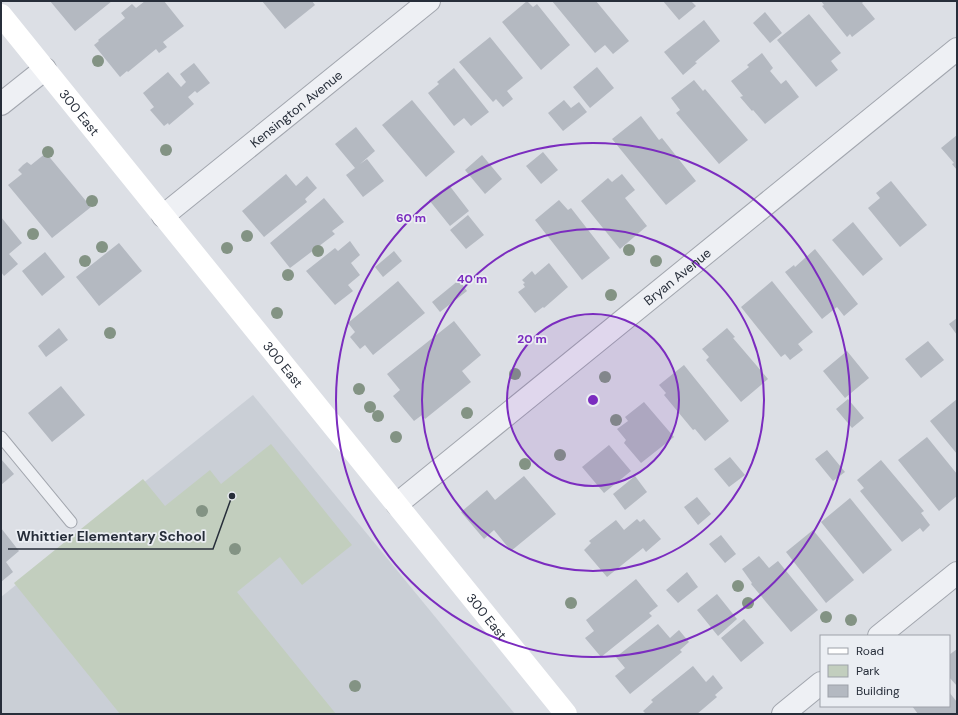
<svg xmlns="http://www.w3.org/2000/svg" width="958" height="715" viewBox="0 0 958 715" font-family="'DM Sans',sans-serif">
<rect width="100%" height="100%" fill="#dcdfe5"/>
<path fill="#cacfd6" d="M253 395 515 714H1V597Z"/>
<path fill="#c2cebe" d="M271 444 352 545 302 585 280 557 237 592 336 714H120L14 583 143 479 165 506 210 470 221 484Z"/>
<path fill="#b4b9c1" d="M50 1H112L75 31Z
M145 1H164L184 26 163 42 167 47 159 53 156 49 128 72 127 71 120 77 94 45 99 41 98 40 125 18 121 13 132 4 136 8Z
M262 1H312L315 5 285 29Z
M527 1 533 7 537 4 570 45 541 70 502 22Z
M552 1H596L629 41 613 54 605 45 595 53Z
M663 1H691L696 6 679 20Z
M821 1H864L862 3 875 19 852 37 850 34 847 37 822 6 824 5Z
M765 12 782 33 770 43 753 23Z
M809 14 841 53 831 61 838 70 816 87 777 40Z
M704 20 720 41 695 62 697 63 683 75 664 52Z
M490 37 523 78 507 91 513 99 503 107 496 99 493 102 459 62Z
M762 53 773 68 770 71 781 84 786 80 799 97 765 124 753 110 752 111 740 97 743 96 731 81 749 67 747 65Z
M194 63 210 83 197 93 195 91 188 97 194 104 169 125 168 123 164 126 150 110 154 107 143 93 168 72 181 87 186 82 180 74Z
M597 67 614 88 590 108 573 87Z
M454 68 489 112 471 126 464 118 454 126 428 93 439 84 437 82Z
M694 80 703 91 705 89 748 140 719 164 676 113 680 110 671 98Z
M412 100 455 152 426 177 382 125Z
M564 100 571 108 579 102 587 112 563 131 548 113Z
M641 116 659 140 662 138 696 181 666 205 612 139Z
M356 127 375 151 360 164 367 159 384 181 363 197 346 175 355 168 335 144Z
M957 135V170L952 164 954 163 941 148Z
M543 152 558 170 541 184 526 166Z
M46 153 91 207 52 238 8 185 22 174 18 170 23 165 27 162 31 165Z
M482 155 502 179 485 194 465 170Z
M286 174 296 186 307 176 317 188 305 199 307 202 264 237 242 211Z
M622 174 635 190 625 198 647 226 620 249 581 201 608 178 612 182Z
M891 181 927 225 900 247 868 208 880 198 876 193Z
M449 185 469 211 450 226 429 200Z
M324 198 344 222 332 231 335 234 290 268 270 243Z
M559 200 568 210 571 208 610 258 582 280 535 220Z
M468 215 484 235 466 249 450 230Z
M1 217 22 243 9 254 18 264 4 276 1 272Z
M853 222 883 259 863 276 832 240Z
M350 241 360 255 351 263 360 275 348 285 353 291 335 305 306 271 335 248 338 251Z
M119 243 142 271 99 306 76 277Z
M815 249 858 304 844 316 837 307 822 319 785 272 794 265 795 267Z
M394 251 402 261 383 277 375 267Z
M45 252 65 277 42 296 22 271Z
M549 263 568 287 544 308 543 307 535 313 518 292 525 287 523 284 525 283 522 280 532 271 535 275Z
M459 280 467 291 440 312 432 302Z
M398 281 425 313 373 355 365 345 360 349 350 337 355 332 348 323Z
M772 281 813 332 798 344 803 350 790 360 785 354 781 357 741 307Z
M957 318V335L949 324Z
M454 321 481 355 462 371 471 382 425 419 422 415 414 421 393 396 400 390 387 374Z
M59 328 68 340 46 357 38 346Z
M727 328 735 337 733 338 768 379 741 402 706 360 709 357 702 349Z
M928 341 944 360 921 378 905 359Z
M847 351 869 378 845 398 823 371Z
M684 365 729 421 705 441 695 429 693 430 664 395 666 393 659 385Z
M61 386 85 415 52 442 28 413Z
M848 399 864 418 852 428 836 409Z
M957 399V454L930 421Z
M644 402 674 437 641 463 624 443 626 440 617 429 628 421 625 417Z
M927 437 957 474V496L939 511 898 460Z
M609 445 631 471 604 493 582 467Z
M827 450 845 472 833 481 815 459Z
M730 457 745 475 729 487 714 469Z
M1 459 14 474 1 485Z
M881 460 924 511 921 513 930 525 923 532 920 528 902 542 860 491 864 488 857 480Z
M524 476 556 514 511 551 494 530 484 539 461 512 487 490 495 500Z
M635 476 647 492 625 510 613 494Z
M697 497 711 514 698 525 684 507Z
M850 498 892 550 863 574 821 522Z
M637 519 640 522 644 519 661 539 646 552 643 548 607 577 584 550 591 543 589 541 616 520 624 530Z
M1 528 19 551 6 562 13 572 1 582Z
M813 530 854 580 826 603 786 552Z
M721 535 736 554 725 563 709 544Z
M759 556 769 568 778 561 818 610 791 632 751 584 752 583 742 569Z
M687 572 698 587 678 603 666 590Z
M636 579 658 606 649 613 652 616 601 657 585 638 594 631 586 620Z
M717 594 737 619 718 636 697 610Z
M744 619 764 643 741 662 721 638Z
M658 624 670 638 679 630 689 642 680 650 682 652 630 694 615 676 625 668 616 657Z
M957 649V686L949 677V655Z
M693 666 706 682 713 675 723 688 715 695 717 697 697 714H646L643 711 653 702 651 700Z
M949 692 957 702V714H918L912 706H949Z"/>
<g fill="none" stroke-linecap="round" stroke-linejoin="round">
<g stroke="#a2a6ae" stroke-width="13">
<path id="lane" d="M1 437 71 522"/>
</g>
<g stroke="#a2a6ae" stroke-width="24">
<g id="street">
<path d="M1 104 45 69"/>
<path id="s1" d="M163 216 429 1"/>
<path id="s2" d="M397 504 957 49"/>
<path d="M879 636 957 573"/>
<path d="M783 714 821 683"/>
</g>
</g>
<use href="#lane" stroke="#eef0f4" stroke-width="11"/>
<use href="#street" stroke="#eef0f4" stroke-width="22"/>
<path stroke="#fff" stroke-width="22" id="s3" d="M1 15 566 714"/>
</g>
<g fill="#839384">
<circle cx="98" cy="61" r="6"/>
<circle cx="166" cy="150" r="6"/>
<circle cx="48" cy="152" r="6"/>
<circle cx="92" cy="201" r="6"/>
<circle cx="33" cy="234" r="6"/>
<circle cx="247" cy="236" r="6"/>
<circle cx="102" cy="247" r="6"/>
<circle cx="227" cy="248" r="6"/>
<circle cx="629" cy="250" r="6"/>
<circle cx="318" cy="251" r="6"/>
<circle cx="85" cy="261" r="6"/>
<circle cx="656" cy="261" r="6"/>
<circle cx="288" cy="275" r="6"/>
<circle cx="611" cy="295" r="6"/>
<circle cx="277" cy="313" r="6"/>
<circle cx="110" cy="333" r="6"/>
<circle cx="515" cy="374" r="6"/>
<circle cx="605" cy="377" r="6"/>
<circle cx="359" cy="389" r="6"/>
<circle cx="370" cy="407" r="6"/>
<circle cx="467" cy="413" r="6"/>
<circle cx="378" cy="416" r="6"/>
<circle cx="616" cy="420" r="6"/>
<circle cx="396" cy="437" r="6"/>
<circle cx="560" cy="455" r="6"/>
<circle cx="525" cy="464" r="6"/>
<circle cx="202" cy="511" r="6"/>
<circle cx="235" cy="549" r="6"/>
<circle cx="738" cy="586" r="6"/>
<circle cx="571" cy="603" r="6"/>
<circle cx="748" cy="603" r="6"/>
<circle cx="826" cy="617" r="6"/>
<circle cx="851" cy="620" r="6"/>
<circle cx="355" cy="686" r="6"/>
</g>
<circle cx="593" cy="400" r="86" fill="#7b2cbf" fill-opacity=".12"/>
<g fill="none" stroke="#7b2cbf" stroke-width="2">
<circle cx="593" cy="400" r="86"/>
<circle cx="593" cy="400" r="171"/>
<circle cx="593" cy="400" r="257"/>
</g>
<g text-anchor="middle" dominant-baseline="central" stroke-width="3.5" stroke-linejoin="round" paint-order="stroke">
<g font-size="13" fill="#272e3a" stroke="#ebeef3">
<text stroke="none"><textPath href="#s1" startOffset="171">Kensington Avenue</textPath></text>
<text stroke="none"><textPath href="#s3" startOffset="125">300 East</textPath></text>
<text stroke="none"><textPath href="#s2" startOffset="361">Bryan Avenue</textPath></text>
<text stroke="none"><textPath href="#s3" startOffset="449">300 East</textPath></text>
<text stroke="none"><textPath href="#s3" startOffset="773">300 East</textPath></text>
</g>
</g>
<circle cx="593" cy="400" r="6" fill="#7b2cbf" stroke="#ebeef3" stroke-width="2"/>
<g font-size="12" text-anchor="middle" font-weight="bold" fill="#7b2cbf" stroke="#ebeef3" stroke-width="3.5" stroke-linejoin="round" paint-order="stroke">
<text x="411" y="222">60 m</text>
<text x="472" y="283">40 m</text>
<text x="532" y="343">20 m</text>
</g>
<path fill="none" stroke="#272e3a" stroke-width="1.5" d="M232 496L213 549H8"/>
<circle fill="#272e3a" stroke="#ebeef3" stroke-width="1.5" cx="232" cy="496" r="4"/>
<g font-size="14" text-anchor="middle" font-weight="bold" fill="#272e3a" stroke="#ebeef3" stroke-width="3.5" stroke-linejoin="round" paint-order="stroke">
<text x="111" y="541">Whittier Elementary School</text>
</g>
<rect width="958" height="715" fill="none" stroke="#272e3a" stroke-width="4"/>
<rect x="820" y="635" width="130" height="72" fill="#ebeef3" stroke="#9da1a9"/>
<rect x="828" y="648" width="20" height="6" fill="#ffffff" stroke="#9da1a9"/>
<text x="856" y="655" font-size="12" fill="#272e3a">Road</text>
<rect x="828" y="665" width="20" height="12" fill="#c2cebe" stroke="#9da1a9"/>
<text x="856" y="675" font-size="12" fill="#272e3a">Park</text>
<rect x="828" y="685" width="20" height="12" fill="#b4b9c1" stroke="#9da1a9"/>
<text x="856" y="695" font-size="12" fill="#272e3a">Building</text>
</svg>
